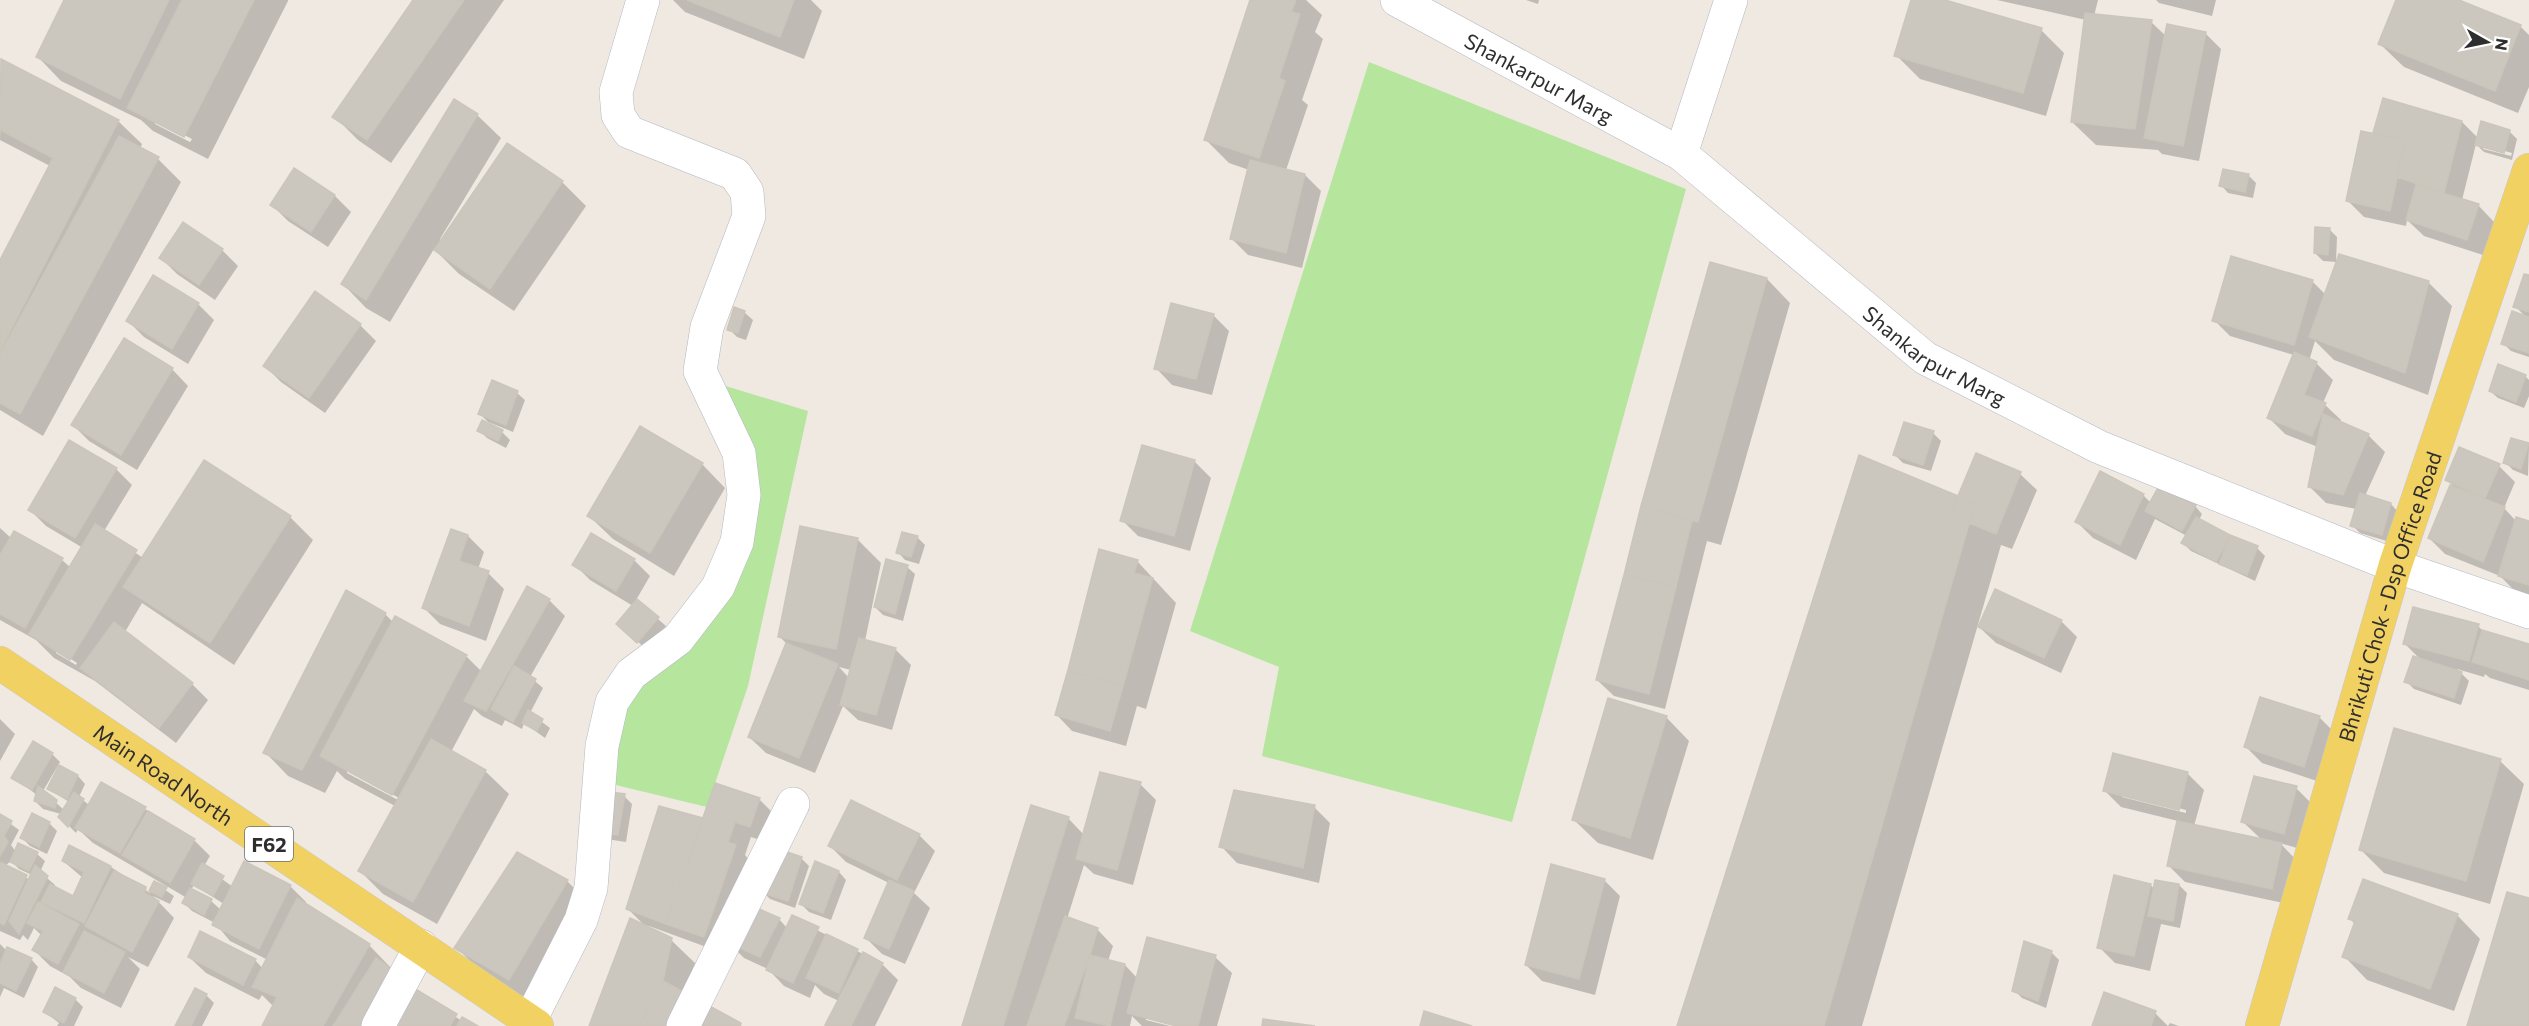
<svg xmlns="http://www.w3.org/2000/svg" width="2529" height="1026" viewBox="0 0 2529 1026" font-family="Commissioner,sans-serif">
<rect width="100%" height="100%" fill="#efe9e1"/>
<path fill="#b6e59e" d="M1369 62 1686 189 1512 822 1262 756 1279 667 1190 631Z
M706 380 808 411 748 686 707 807 595 780 604 728 721 577 737 510Z"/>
<path fill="#0003" fill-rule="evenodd" d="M66 0H288V1L208 159 153 131 141 120 61 81 38 57ZM155 120 192 139 190 142 155 124Z
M415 0H504L391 163 358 140 334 116Z
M673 0H811L822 11 804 59 685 12Z
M1252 0H1306L1322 15 1315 32 1323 39 1302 100 1308 105 1286 170 1305 175 1321 191 1302 268 1248 255 1232 239 1249 170 1229 163 1205 139Z
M1526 0H1539L1538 4Z
M1912 0H1939L2041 30 2064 53 2046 116 1920 79 1896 55Z
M1997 0H2098L2094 16 2151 22 2166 36 2205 33 2221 49 2199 161 2162 154 2158 150 2096 145 2072 122 2086 20Z
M2156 0H2216L2212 16 2159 3Z
M2397 0H2455L2520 26 2529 35V87L2518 113 2404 67 2380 44Z
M2 61 118 121 142 144 140 149 158 159 181 182 43 436 0 410V264L50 166 0 140Z
M2384 100 2462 122 2478 138 2509 131 2517 139 2512 160 2484 152 2476 144 2462 200 2478 205 2494 222 2483 255 2424 236 2407 220 2406 226 2364 217 2348 201 2374 135ZM2483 145 2512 153 2511 156 2483 149Z
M454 101 477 115 501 138 440 239 442 241 508 145 562 182 586 206 514 311 459 274 434 249 390 322 366 308 343 284Z
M295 170 335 196 351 212 328 247 288 221 272 205Z
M2248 175 2256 183 2253 198 2228 193 2221 185Z
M2329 229 2337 237 2336 262 2323 261 2315 253Z
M222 250 238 266 215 300 177 274 161 258Z
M2340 255 2429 283 2452 306 2428 395 2334 360 2315 341 2309 361 2317 364 2333 380 2323 403 2341 420 2340 423 2369 436 2385 452 2365 496 2391 504 2398 512 2390 542 2360 533 2352 525 2356 509 2326 503 2310 487 2318 447 2285 434 2269 418 2294 355 2230 336 2214 320 2312 281 2326 295Z
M153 277 198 304 214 320 188 364 144 337 128 321Z
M2529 277V357L2511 351 2503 343 2526 317 2515 306Z
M1767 279 1790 303 1721 545 1707 541 1665 709 1614 696 1597 680Z
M735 309 745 313 753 320 746 340 737 337 729 329Z
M1213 315 1229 331 1212 395 1172 385 1156 368Z
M360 325 376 341 325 413 281 382 265 366Z
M172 369 188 386 137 470 89 441 73 425Z
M2525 376 2529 380V396L2524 408 2498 398 2490 391Z
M492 382 517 393 525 400 513 432 488 422 480 414Z
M479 430 502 432 510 440 506 448 487 438Z
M1933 433 1941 441 1931 471 1903 463 1895 455Z
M2528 445 2529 446 2528 476 2513 470 2505 462Z
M1976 455 2020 474 2037 490 2012 549 2001 545 1862 1026H1679L1959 498Z
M1195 462 1211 478 1190 551 1138 536 1122 520Z
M702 464 725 488 674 576 613 539 589 516Z
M2499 466 2515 482 2504 508 2516 521 2529 522V595L2515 591 2500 576 2445 554 2429 538 2456 489 2447 480Z
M116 469 132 485 104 531 143 558 290 517 313 540 234 665 142 603 125 632 192 684 208 700 176 743 95 681 54 658 36 640 0 620V528L11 538 14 533 62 560 71 568 83 548 46 526 30 510ZM56 649 77 663 76 665 56 653Z
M2143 495 2151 503 2195 506 2202 514 2199 520 2257 548 2265 556 2255 581 2191 551 2183 543 2187 536 2155 519 2136 560 2093 538 2077 522Z
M452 531 468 536 484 552 478 569 488 573 504 589 486 641 440 624 424 608Z
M917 537 925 545 919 564 905 560 898 552Z
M857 539 881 563 865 641 895 649 911 665 892 730 858 720 843 706 815 773 766 753 749 737 787 644 780 637ZM839 667 851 670 849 678Z
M634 560 650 576 636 600 666 626 646 649 626 631 633 606 590 580 574 564Z
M1137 561 1176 603 1146 709 1137 706 1126 746 1072 731 1056 714Z
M907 567 915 574 903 621 883 615 875 607Z
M549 600 565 616 530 677 543 688 530 713 550 728 545 738 524 723 522 729 505 720 502 726 482 716 474 709 451 752 485 771 509 794 437 924 383 894 360 871 395 806 345 779 337 771 325 793 288 776 265 752 385 614 393 622 396 618 466 656 482 672ZM347 769 399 798 398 800 347 773Z
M2061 621 2077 637 2061 673 1996 643 1979 627Z
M2478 626 2484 632 2529 646V690L2490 678 2485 674 2484 677 2457 669 2469 681 2461 705 2414 689 2406 681 2421 660 2405 644Z
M1666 717 1689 741 1653 860 1598 843 1574 820Z
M2319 717 2335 733 2320 782 2262 763 2246 747Z
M0 719 15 734 0 761Z
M52 754 60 762 43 791 64 810 69 802 49 789 60 767 78 776 85 784 79 797 89 805 145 809 194 840 210 856 204 866 233 887 290 886 306 902 305 905 369 945 392 969 386 1026H264L274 1007 262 995 259 1000 206 973 189 957 255 960 263 969 268 960 230 941 215 923 192 911 184 903 187 898 93 843 78 829 76 833 60 817 61 814 43 809 35 801 37 795 13 777ZM194 885 224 904 221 910 211 901 191 890Z
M2500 761 2524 784 2490 904 2384 873 2361 850Z
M2188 774 2204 790 2194 826 2262 840 2243 822 2296 788 2312 804 2300 849 2280 843 2297 861 2288 904 2185 882 2169 866 2178 821 2121 807 2105 791ZM2122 794 2186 810V813L2122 797Z
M1140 784 1156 800 1133 885 1094 874 1084 865 1067 919 1097 929 1113 946 1108 961 1125 965 1138 979 1215 957 1232 973 1217 1026H1182L1146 1017V1020L1170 1026H1142L1132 1016 1130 1026H963L1068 818 1084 835Z
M624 796 632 804 626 842 606 839Z
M759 799 775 815 766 842 751 837 745 855 751 862 720 952 649 926 648 928 671 940 695 963 688 996 742 1026H590L646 927 627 908 704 820Z
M1314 807 1330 823 1319 883 1237 863 1221 846Z
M0 816 19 830 11 845 16 852 37 854 45 861 40 872 55 885 53 888 74 898 83 878 63 861 70 847 111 867 150 893 155 883 174 896 170 904 153 896 174 918 148 967 128 957 140 969 121 1008 81 988 70 977 50 966 34 950 42 936 34 928 28 940 23 935 20 940 0 931ZM11 861 19 869 32 875 30 880 5 866Z
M49 823 57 831 47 854 30 846 22 838Z
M919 835 935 851 914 893 930 908 905 964 882 954 866 938 889 883 846 862 830 846Z
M517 854 568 882 591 905 533 1003 480 971 456 947Z
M801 858 809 866 795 908 770 899 762 891Z
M839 872 846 880 831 920 809 912 801 904Z
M1604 880 1620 896 1595 995 1542 981 1526 965Z
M2150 885 2155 889 2179 885 2187 893 2180 928 2161 924 2150 971 2115 963 2099 947Z
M2457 915 2480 939 2454 1011 2367 980 2344 956 2355 924 2349 918Z
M792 917 882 964 898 980 875 1026H829L839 1001 824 994 815 985 810 998 784 986 768 969 744 958 728 942 779 919 787 928Z
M0 944 7 951 31 959 38 967 24 998 4 988 0 997Z
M2051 952 2059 960 2046 1008 2022 998 2014 990Z
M56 989 75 999 83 1007 74 1026H57L59 1023 45 1012Z
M413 989 462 1021 475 1026H391Z
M206 995 214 1003 202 1026H177Z
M2155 1013 2168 1026 2170 1023 2179 1026H2094Z"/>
<path fill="#cbc7bf" stroke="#cbc5ba" stroke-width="1.5" d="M64 0H169L120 99 36 57Z
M182 0H254L184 137 127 108Z
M413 0H464L367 140 332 117Z
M687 0H794L780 37Z
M1250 0H1296L1291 12 1300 14 1279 78 1285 81 1259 158 1204 140Z
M1911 0H1945L2042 28 2023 93 1894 56Z
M2396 0H2459L2521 25 2495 91 2378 44Z
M2085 13 2152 20 2135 129 2071 122Z
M2167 24 2206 32 2183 146 2144 138Z
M1 59 119 120 0 351V260L53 158 0 130Z
M2383 98 2462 121 2444 193 2397 177 2405 140 2373 133Z
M454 99 478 114 366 300 341 284Z
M2481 121 2510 130 2504 153 2475 145Z
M2361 131 2405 140 2390 211 2346 201Z
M119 136 159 157 20 414 0 403V354Z
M507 143 563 181 490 289 434 250Z
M1250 160 1305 174 1286 253 1230 239Z
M294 168 335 195 311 232 270 205Z
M2223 169 2249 174 2245 192 2219 186Z
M2416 185 2479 204 2467 240 2406 220Z
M183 222 223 249 199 285 159 258Z
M2315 227 2330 228 2328 255 2314 253Z
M2339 254 2429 281 2405 373 2309 337Z
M2231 256 2313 280 2294 345 2212 321Z
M1710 262 1767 278 1698 522 1641 506Z
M2524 274 2529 275V312L2513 307Z
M153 275 199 303 172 349 126 321Z
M315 291 361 324 309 398 263 366Z
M1171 303 1214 314 1196 379 1154 369Z
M734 307 745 311 738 333 727 330Z
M2512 311 2529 317V353L2501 344Z
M124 338 173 368 121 455 71 425Z
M2294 352 2317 362 2304 395 2326 403 2312 436 2267 418Z
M2498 364 2526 375 2516 402 2489 391Z
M492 380 518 391 506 425 478 414Z
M2323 414 2369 434 2343 495 2308 487Z
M482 420 503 430 498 441 477 431Z
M1904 422 1934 431 1923 465 1893 455Z
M640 426 703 463 650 553 587 516Z
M2511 438 2529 443 2521 469 2503 463Z
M69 440 117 468 75 538 28 510Z
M1142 445 1195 460 1174 536 1120 521Z
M2459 447 2500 464 2485 498 2445 480Z
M1976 453 2021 472 1996 534 1950 515Z
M1859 455 1975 503 1824 1026H1677Z
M204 460 291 516 210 643 123 587Z
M2100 471 2144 494 2120 545 2075 522Z
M2450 485 2505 507 2483 562 2428 538Z
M2159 486 2196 505 2182 531 2145 511Z
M2360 493 2391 503 2382 535 2350 526Z
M1641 506 1692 520 1676 587 1624 575Z
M2196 517 2230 535 2216 562 2181 543Z
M2516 517 2529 521V585L2498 576Z
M95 524 137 550 70 660 29 634Z
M800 526 858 538 836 649 778 637Z
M451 529 468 535 459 561 489 571 469 626 422 608Z
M14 531 63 558 25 628 0 614V555Z
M902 532 918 536 911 557 896 553Z
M591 533 635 559 616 591 572 565Z
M2230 535 2258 546 2247 575 2219 564Z
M1099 549 1138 560 1134 573 1153 578 1123 686 1068 670Z
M886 559 908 565 895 614 874 607Z
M1624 575 1676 587 1649 694 1596 680Z
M527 586 550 599 486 711 464 701Z
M1995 589 2062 620 2044 658 1978 627Z
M346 590 386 613 302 770 263 753Z
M637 599 659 617 637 643 616 624Z
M2413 607 2479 624 2469 661 2403 644Z
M395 616 467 655 392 795 320 756Z
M114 622 193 683 159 728 80 668Z
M2482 630 2529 644V680L2472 662Z
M859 638 896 648 876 715 840 705Z
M786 643 838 664 799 758 748 737Z
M2413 656 2462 672 2454 698 2404 682Z
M514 666 536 679 513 722 491 709Z
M1068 670 1123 686 1110 731 1055 715Z
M2260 697 2320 716 2304 767 2244 747Z
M1608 698 1667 716 1630 838 1572 820Z
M528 710 543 719 537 731 522 723Z
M2394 728 2501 759 2466 881 2359 850Z
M431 739 486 770 413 902 358 871Z
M33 741 53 753 32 790 11 778Z
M2113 753 2188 772 2179 810 2103 791Z
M59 765 78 775 67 799 47 789Z
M1100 772 1141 782 1117 870 1076 859Z
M2254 776 2297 786 2284 834 2241 822Z
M101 782 146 807 120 853 75 828Z
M715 783 760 798 750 827 735 822 728 842 736 845 704 937 666 924Z
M38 786 57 800 55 808 34 801Z
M1234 790 1315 805 1303 868 1219 847Z
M602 791 625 794 618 835 596 832Z
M74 792 84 799 68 827 58 817Z
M851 800 920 834 897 880 828 846Z
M1031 805 1069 817 1003 1026H962Z
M659 806 703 818 666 924 626 909Z
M148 811 195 839 170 883 122 855Z
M32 813 50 822 39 847 20 838Z
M0 814 12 821 4 836 8 842 0 856Z
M2177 821 2282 843 2272 889 2167 866Z
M18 843 38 852 29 871 10 862Z
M69 845 111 866 84 923 41 902 50 884 73 896 84 872 62 861Z
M775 848 802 857 788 901 760 892Z
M517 852 568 880 509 980 454 948Z
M244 861 291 885 259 949 212 925Z
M815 861 839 871 823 913 799 904Z
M0 862 27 875 4 925 0 923Z
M202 863 224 876 213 896 191 884Z
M1551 864 1605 879 1579 979 1525 965Z
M35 865 48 876 19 934 9 921Z
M114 871 146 887 145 893 159 901 132 952 85 926Z
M2114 875 2151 884 2134 956 2097 948Z
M2363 879 2458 914 2430 989 2342 957 2355 921 2348 919Z
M889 880 914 891 889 949 864 938Z
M2155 880 2179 884 2173 921 2148 916Z
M154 881 167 887 162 897 149 891Z
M190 888 212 899 204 915 182 903Z
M2507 892 2529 898V1026H2467Z
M297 898 370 944 323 1026H262L277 997 252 987Z
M38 902 79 924 58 964 32 950 43 931 27 923Z
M745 903 780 918 760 957 726 942Z
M792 915 819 927 793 983 766 970Z
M1065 916 1098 928 1090 955 1064 1026H1027Z
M630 918 672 938 663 981 639 1026H589Z
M84 931 125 952 104 993 63 972Z
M200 931 256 959 243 985 188 957Z
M826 934 858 949 839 993 806 978Z
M1147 937 1216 955 1198 1026H1176L1127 1013Z
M2024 941 2052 951 2038 1001 2012 991Z
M7 947 32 958 16 991 0 983V964Z
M863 952 883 963 851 1026H828L825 1025Z
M1090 955 1125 964 1110 1026 1075 1018Z
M376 958 395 971 360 1026H333Z
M663 981 741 1023 740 1026H639Z
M55 987 76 998 64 1023 43 1012Z
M412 987 457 1014 450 1026H389Z
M195 988 207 994 191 1026H175Z
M2104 992 2156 1011 2151 1026H2092Z
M1424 1011 1472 1026H1420Z
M462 1017 478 1026H457Z
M1263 1019 1315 1026H1262Z"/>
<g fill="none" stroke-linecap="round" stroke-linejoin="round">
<g stroke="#b4b7c1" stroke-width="34">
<g id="minor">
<path id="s1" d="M1397 0 1681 154 1925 358 2099 447 2395 566 2529 612"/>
<path d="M1681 154 1731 0"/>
<path d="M529 1022 581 920 591 888 602 746 612 702 631 674 678 639 718 587 737 542 744 495 739 453 700 371 707 327 749 216 747 192 735 174 629 132 618 115 616 92 643 0"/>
<path d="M378 1026 421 946"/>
<path d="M683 1026 793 804"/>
</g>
</g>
<g stroke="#c9c9c9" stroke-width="34">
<g id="major">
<path id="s2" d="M0 663 537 1026"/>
<path id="s3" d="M2262 1026 2395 566 2529 170"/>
</g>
</g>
<use href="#minor" stroke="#fff" stroke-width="33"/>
<use href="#major" stroke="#f2d163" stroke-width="33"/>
</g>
<g text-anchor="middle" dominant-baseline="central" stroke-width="4.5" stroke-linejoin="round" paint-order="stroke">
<rect fill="#fff" stroke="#6d6d6d" stroke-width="1.5" x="245" y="827" width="48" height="34" rx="4.5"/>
<g font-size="20" font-weight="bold" fill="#2e2e2e">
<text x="269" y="844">F62</text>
</g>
<g font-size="21" fill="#2e2e2e" stroke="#fff">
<text stroke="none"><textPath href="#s1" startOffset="162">Shankarpur Marg</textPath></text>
<text stroke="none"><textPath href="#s1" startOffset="648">Shankarpur Marg</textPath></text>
<text stroke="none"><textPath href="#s3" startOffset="448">Bhrikuti Chok - Dsp Office Road</textPath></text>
<text stroke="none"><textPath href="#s2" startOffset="198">Main Road North</textPath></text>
</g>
</g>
<g transform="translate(2487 42) rotate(99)" stroke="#ffffff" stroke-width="4.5" paint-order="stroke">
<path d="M0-4.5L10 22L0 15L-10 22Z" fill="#2e2e2e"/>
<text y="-9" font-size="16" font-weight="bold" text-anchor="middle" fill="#2e2e2e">N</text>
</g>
</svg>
